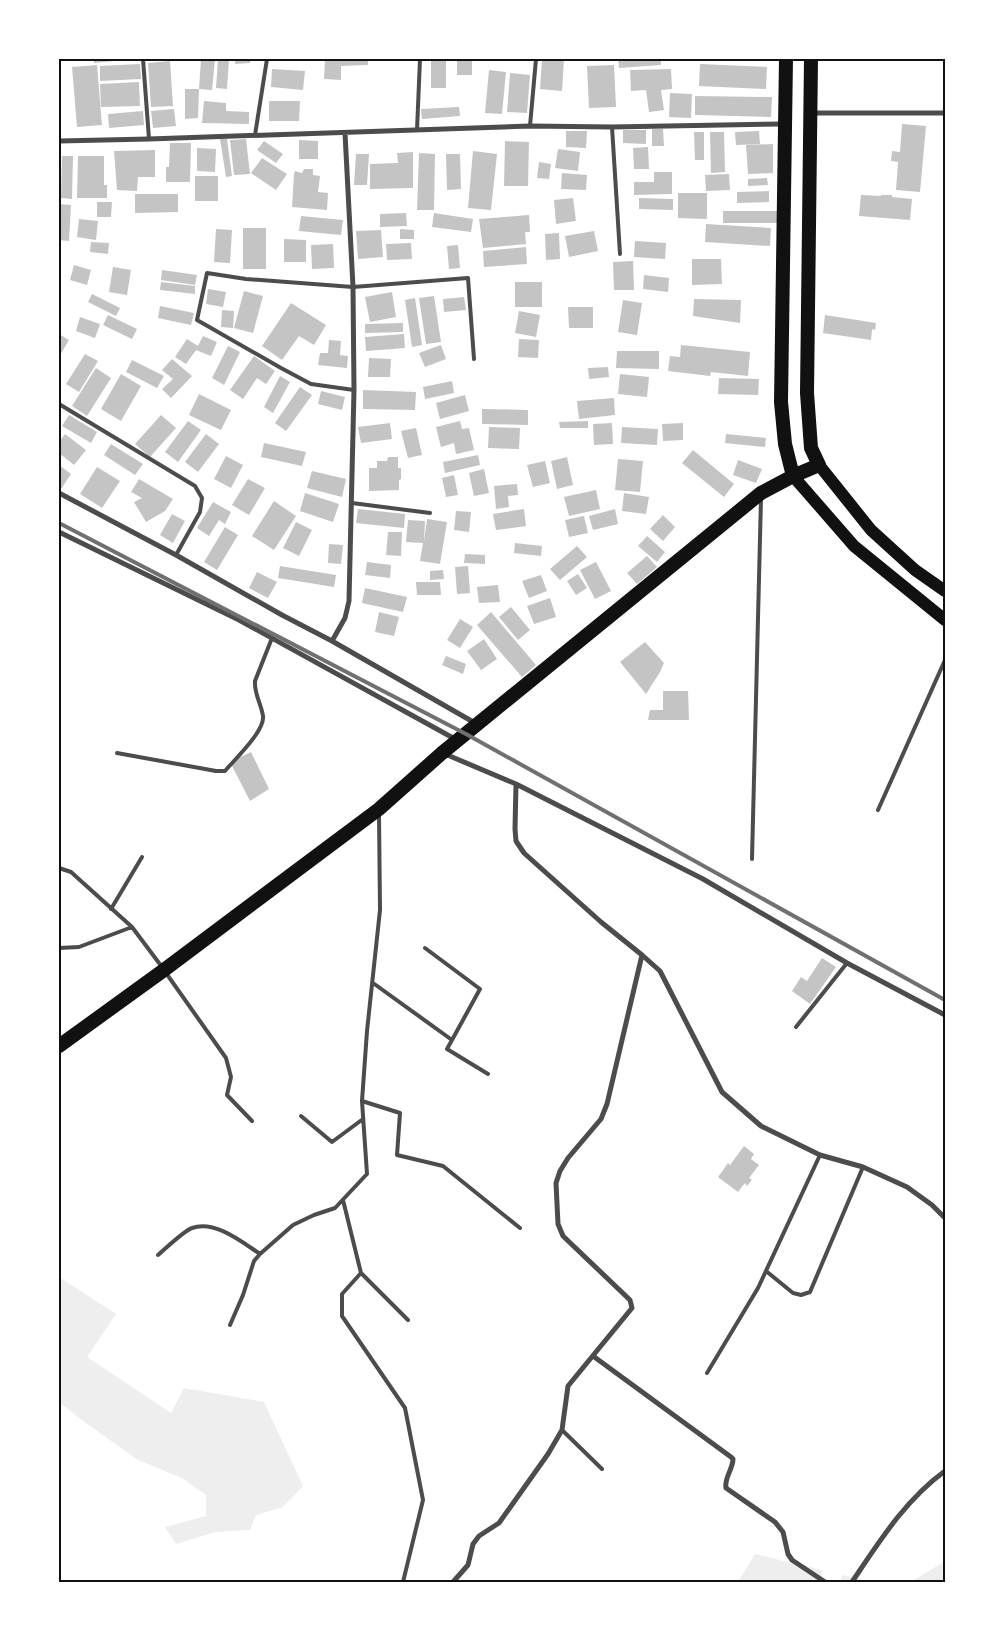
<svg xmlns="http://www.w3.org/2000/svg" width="1004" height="1641" viewBox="0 0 1004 1641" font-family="Mulish,sans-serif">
<rect width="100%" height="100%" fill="#fff"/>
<path fill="#eee" d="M59 1277 116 1314 87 1357 171 1413 184 1388 264 1402 303 1486 283 1507 256 1515 250 1530 215 1532 176 1544 165 1527 206 1516V1495L182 1478 138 1460 83 1421 59 1402Z
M755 1554 822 1570 821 1582H738Z
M945 1561V1582H911Z
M842 1575 873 1582H841Z"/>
<path fill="#c4c4c4" d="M94 59H124V60L94 63Z
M201 59H215L212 90 199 89Z
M218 59H229L227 89 216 88Z
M235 59H250V63L235 64Z
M325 59H368V65L341 66V80L324 79Z
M457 59H472V75H457Z
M542 59H564L562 91 540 89Z
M618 59H661V65L619 68Z
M170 61 173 106 151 107 148 63Z
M431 61H446V88H431Z
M140 64 141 79 100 81V66Z
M700 64 767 67 766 89 699 86Z
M97 65 102 125 77 127 72 67Z
M614 65 616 107 589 108 587 66Z
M272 69 305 71 303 90 271 87Z
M671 69 672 89 661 90 664 110 649 112 646 90 631 91 630 70Z
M489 70 506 72 502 114 485 113Z
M510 73 530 75 527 113 507 112Z
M139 82 140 106 101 107 100 84Z
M185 89H199L198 118 185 119Z
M670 93 692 94 691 118 669 117Z
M695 96 772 97 771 117 695 115Z
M204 101 226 103V111L249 112V124L202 123Z
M269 101H300L299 121H269Z
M459 107 460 116 422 119 421 109Z
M174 109 176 126 153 128 151 111Z
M143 111 144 125 109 128 108 114Z
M902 124 926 126 920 192 896 190 898 162 891 161 892 151 900 152Z
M652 129H663L664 146H652Z
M623 130H646V144L623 143Z
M566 131H587L586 148 566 147Z
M759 131 760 144 736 145 735 132Z
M694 132H704V160H695Z
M710 132H724L725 172 711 173Z
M220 139H227L232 176 226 177Z
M246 139 250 174 234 175 230 140Z
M299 140 318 141V159H299Z
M264 141 283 154 276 163 257 150Z
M505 141 529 142 528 186H504Z
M170 143H191L190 182H166V167H169Z
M773 144V173L748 174 746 145Z
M648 147 649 169H634L633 148Z
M197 148 216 149 215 172 197 171Z
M558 149 580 152 578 171 555 168Z
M155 150V177H138L137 191 117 190 114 151Z
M473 151 497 154 491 210 468 208Z
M413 152V188L370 189V164L398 163 397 153Z
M419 153 435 154 434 210H417Z
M356 154H369L367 185H354Z
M446 154H460L461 189 447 190Z
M62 156H73L72 199 61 198Z
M78 156H104V185H107V198H77Z
M262 158 287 174 276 190 251 173Z
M539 162 551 164 549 179 537 178Z
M304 169H313V175L320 176 318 192 328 193 327 210 292 207 294 174 295 171 302 173Z
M654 172H672V194L634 195V182H654Z
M562 173 587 175 586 190 561 189Z
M729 174 730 190 706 191 705 175Z
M195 176H218V201H195Z
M767 178 768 185 748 186V179Z
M769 191V202L737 203V192Z
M678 193H707V219L678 218Z
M135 194H178V212L135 213Z
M861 195 881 196V195H892V197L912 199 910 220 859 216Z
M573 198 576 221 556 224 554 200Z
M639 198 673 199V210L639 209Z
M97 202H112L111 217H97Z
M59 204 71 205 69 241 59 240Z
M723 211H778V223H723Z
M406 213 407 226 380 227V214Z
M434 213 473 219 471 232 432 227Z
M529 215 530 232H525L526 244 483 248 479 219Z
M301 216 343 220 341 235 299 231Z
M79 219 98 221 96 240 77 237Z
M706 224 771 228 770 246 705 242Z
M243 228H266V269H243Z
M216 229 232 230 230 263 214 262Z
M400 229 414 230V239H400Z
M381 230 383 257 358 259 356 231Z
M594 231 598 251 569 257 565 236Z
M559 233 560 259 546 260 545 234Z
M284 239 306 240V262H284Z
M635 241 666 243 665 259 634 257Z
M91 242 109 243 108 254 90 252Z
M411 243 412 259 387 260 386 244Z
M333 244 334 268 312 269 311 245Z
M458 245 460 268 449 269 447 246Z
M526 247 527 264 484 267 483 251Z
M692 259H721L722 284 692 285Z
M633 261 634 290H614L613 262Z
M74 265 91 270 87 285 70 280Z
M113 267 131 270 127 295 109 292Z
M162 270 197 275 195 285 161 280Z
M644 275 669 278 668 292 643 289Z
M161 282 195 286V294L160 290Z
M515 282H542V307H515Z
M208 289 226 292 223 307 206 304Z
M244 291 263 296 253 333 234 328Z
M392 292 396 317 370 322 365 297Z
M92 294 120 308 116 316 88 302Z
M434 296 441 342 426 344 419 298Z
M464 297 466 310 444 312 443 299Z
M415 298 422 345 412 347 405 300Z
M694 299 741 300 740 323 693 316Z
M623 300 642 303 637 335 618 332Z
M291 303 326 325 314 345 299 336 282 360 262 346Z
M160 306 194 313 191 325 158 318Z
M568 307H593V328H569Z
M222 310 234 311 233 328 221 327Z
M519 311 540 315 536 337 515 333Z
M108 315 137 329 132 339 103 325Z
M825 315 876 323 875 330 872 329 871 340 823 333Z
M80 317 100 324 95 338 76 331Z
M403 323V332L365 333V324Z
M59 334 69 340 59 357Z
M404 334 405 348 366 351 365 337Z
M203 336 217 342 211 356 196 350 186 364 175 357 187 339 198 346Z
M519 339 539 340 538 358 518 357Z
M329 340 341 341 340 355 348 356 347 368 318 365 320 353H328Z
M441 345 446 359 425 367 419 353Z
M681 345 750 352 748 376 711 372 710 376 668 371 670 356 680 357Z
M228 346 240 352 224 385 212 378Z
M617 351H659V369L616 368Z
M85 354 98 361 79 392 66 384Z
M254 356 275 371 266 384 257 378 243 399 230 390Z
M369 358 391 359 390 377H368Z
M172 359 192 376 171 398 162 389 173 379 162 370Z
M132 360 164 376 157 388 126 372Z
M608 367 609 377 589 379 588 368Z
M96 368 111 378 87 416 72 406Z
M121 374 141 386 121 421 101 409Z
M620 374 649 377 647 397 618 394Z
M280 376 290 382 273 413 264 407Z
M719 378 759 379 758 395 718 394Z
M452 381 454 393 425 399 423 387Z
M300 387 312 395 286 431 275 423Z
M363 390 416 392 415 410 363 409Z
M321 391 345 397 342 410 318 404Z
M199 394 231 410 221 430 189 415Z
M465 395 469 411 440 419 436 403Z
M614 398 615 415 579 419 577 401Z
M482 409 528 410V425L482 424Z
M69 415 97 432 91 443 62 426Z
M161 415 176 428 150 457 135 444Z
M188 421 201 430 178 462 165 452Z
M460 421 462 429 469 428 474 450 456 454 454 443 441 447 436 427Z
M588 421V428H560L559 422Z
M390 423 392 439 361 443 358 427Z
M612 423 613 444 594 445 593 424Z
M683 423V440L663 441 662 424Z
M489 427 520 428 519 449 488 448Z
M622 427 658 429 657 445 621 443Z
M416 428 422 455 408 458 401 431Z
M65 434 86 450 74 465 59 453V442Z
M206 434 219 444 198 472 185 462Z
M726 434 766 438 765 447 725 443Z
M264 443 306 452 302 466 261 457Z
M111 444 143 464 135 475 104 455Z
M693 450 734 484 724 497 682 463Z
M478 455 480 465 445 473 443 462Z
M226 456 243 465 231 488 214 479Z
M388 457H398V468H401V479L399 480V490L369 491V468H377V461H387Z
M567 457 573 485 557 489 551 461Z
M618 459 643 461 640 492 615 490Z
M738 460 762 469 756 483 733 475Z
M545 461 550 483 533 487 527 465Z
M59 465 71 474 61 489 59 488Z
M97 467 120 481 102 508 80 494Z
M484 469 489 493 474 496 469 473Z
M312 471 346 479 342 497 307 488Z
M454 475 458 495 446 497 442 478Z
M139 479 173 499 165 511 146 522 134 502 142 498 131 492Z
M248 479 265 488 249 515 232 505Z
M517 484 518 495 508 496 509 507 496 509 494 486Z
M596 490 600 509 569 516 564 497Z
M305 493 339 504 333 522 300 511Z
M624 493 649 497 646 514 622 511Z
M274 501 296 516 274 550 252 536Z
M213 502 231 512 225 524 219 520 209 536 197 528Z
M358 509 405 514 404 528 356 523Z
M524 509 526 526 496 530 493 514Z
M615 509 618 524 593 530 589 516Z
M456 511 471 512 469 532 454 530Z
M172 514 185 521 173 543 160 535Z
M663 515 675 527 663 541 650 529Z
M584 516 588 533 569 537 565 520Z
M427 519 447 522 440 564 420 561 423 543 406 542 408 520 425 521 424 542Z
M296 522 312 530 299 556 283 548Z
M225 527 238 535 217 570 204 562Z
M388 532H402L401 556 386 555Z
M647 536 665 552 657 562 638 546Z
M515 543 542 546 541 556 514 553Z
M329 544 343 545 341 564 328 563Z
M577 546 587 557 560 580 550 569Z
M465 554 485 555V564L464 563Z
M647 556 657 567 637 584 627 573Z
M367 562 391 565 390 578 365 575Z
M596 562 611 591 595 599 580 570Z
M280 566 336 575 334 587 278 578Z
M468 566 470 593 457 594 455 567Z
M443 570 444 579 430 580V571Z
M257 572 277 582 268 598 249 588Z
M578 574 587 588 576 595 567 581Z
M541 575 547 591 529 598 522 581Z
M416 582H440L441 595H417Z
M498 585 500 602 479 603 477 587Z
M365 588 407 597 403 612 362 603Z
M550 598 556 617 534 624 527 606Z
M511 607 530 630 518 640 499 617Z
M379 612 399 617 394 636 375 632Z
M491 612 536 665 522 677 477 625Z
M460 619 473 627 460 648 447 640Z
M484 639 497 659 481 670 467 651Z
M645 642 664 663 660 672 646 694 620 662Z
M446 656 466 664 463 674 442 665Z
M663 691H688L689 720H648L650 710H663Z
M251 752 269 789 250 801 230 762Z
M822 958 836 967 810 1004 792 991 801 977 807 981Z
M744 1146 754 1154 751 1159 759 1165 749 1178 752 1180 747 1186 745 1183 738 1192 718 1177 728 1163 730 1165Z"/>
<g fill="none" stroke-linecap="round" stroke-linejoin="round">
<path stroke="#4c4c4c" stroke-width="4" d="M143 59 149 139
M530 126 536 59
M612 127 620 254
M417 130 420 59
M255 135 267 59
M354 390 311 384 281 368 197 320 207 273 246 279 353 287 468 278 474 359
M59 404 195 486 202 498 200 512 176 555
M352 503 430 513
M117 753 216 771H225C235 759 265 731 263 716 261 703 254 694 255 681L272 638
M878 810 945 660
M752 859 761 498
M59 868 71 872 132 927 162 967
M111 909 142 857
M59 948 79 947 132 927
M166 973 226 1058 231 1077 227 1095 252 1121
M373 983 452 1040 480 989 425 948
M796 1027 847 963
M452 1040 447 1049 488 1074
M362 1101 400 1113 397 1155 443 1166 520 1228
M301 1116 332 1142 363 1119
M343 1200 361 1273 408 1320
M158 1255C165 1249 185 1230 192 1228 215 1220 242 1242 260 1254
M766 1271 793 1293 801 1295 810 1292 863 1167
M361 1273 342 1294V1316L405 1408 423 1500 403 1582
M230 1325 243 1295 254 1261 260 1254 293 1225 314 1215 335 1208 367 1174 362 1101 367 1031 380 910 379 814
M707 1373 758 1288 820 1155
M562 1430 602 1469"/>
<path stroke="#4c4c4c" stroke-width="5" d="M813 113H945
M59 141 149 139 530 126 612 127 783 124
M59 493 176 555 282 615 332 641 345 618 349 601 354 390 353 287 345 133
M59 532 239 620 455 739
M332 641 475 723
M445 754 516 784 703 879 847 963 945 1015
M516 784 515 829 516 841 524 853 601 922 642 955 660 971 722 1092 761 1126 820 1155 863 1167 907 1187 932 1205 945 1218
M593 1356 731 1457 733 1459C733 1469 724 1478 726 1488L775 1522 783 1532 788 1554 792 1560 825 1582
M453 1582 468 1565 473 1544 479 1536 499 1523 548 1454 562 1430 568 1386 632 1308 630 1300 563 1236 558 1224 556 1183 560 1171 568 1158 601 1119 607 1104 642 955
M852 1582C879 1542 905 1500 945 1471"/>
<path stroke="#111" stroke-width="12" d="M819 465 871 530 915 570 945 591
M793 476 854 546 945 620"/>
<path stroke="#111" stroke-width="14" d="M786 59 781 402 785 444 793 476
M59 1046 164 970 379 809 442 753 761 493 793 476 819 465 811 448 807 393 811 59"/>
<path stroke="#707070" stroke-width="4" d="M59 523 466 734 945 1000"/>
</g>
<rect width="1004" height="1641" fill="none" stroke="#ffffff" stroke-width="120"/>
<rect x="60" y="60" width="884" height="1521" fill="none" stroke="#111" stroke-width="2"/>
</svg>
